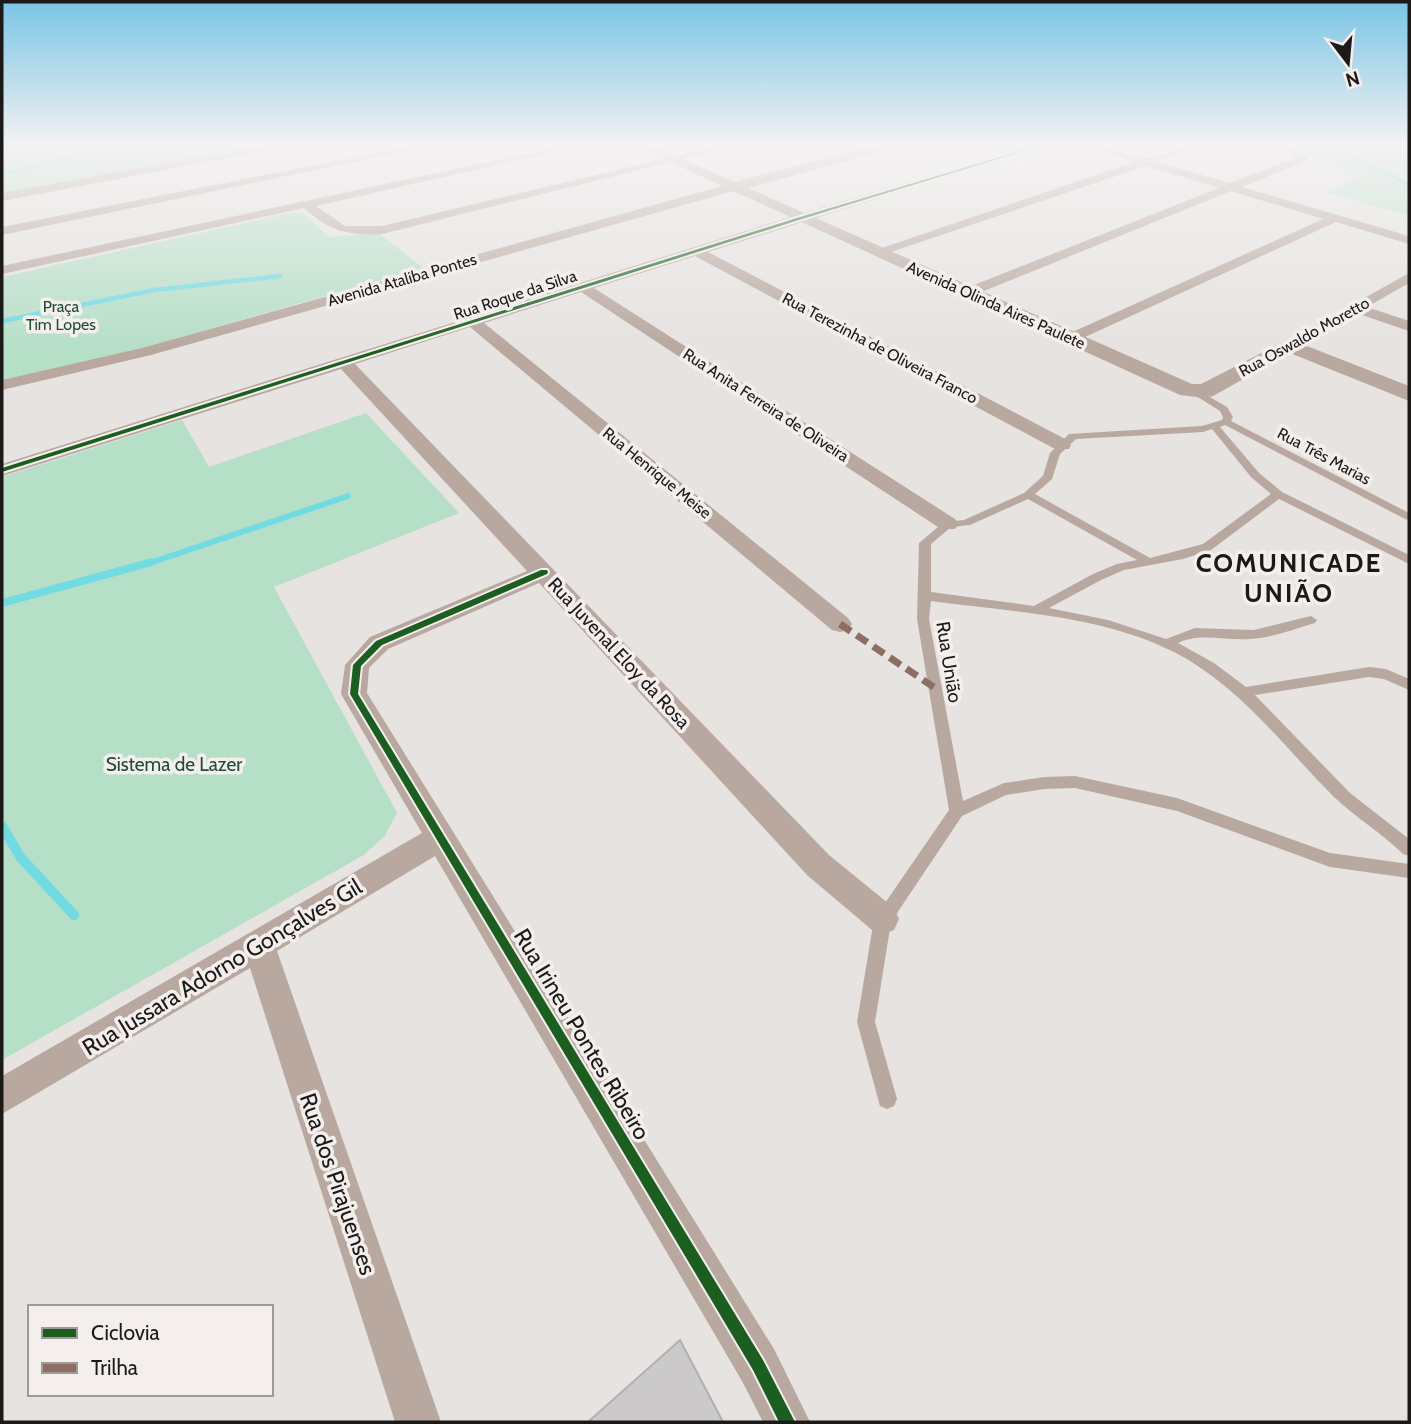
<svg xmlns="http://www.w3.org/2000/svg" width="1411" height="1424" viewBox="0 0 1411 1424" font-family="Cabin,sans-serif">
<rect width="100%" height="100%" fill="#e6e3e1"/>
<path fill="#b6dfc8" d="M2 147H255L2 194Z
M1291 147H1409V157L1400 159 1409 162V175L1396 176 1409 184V216L1326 192 1357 178Z
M294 212 303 213 329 237 379 233 423 268 143 348 2 380V277Z
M366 413 459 513 274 587 397 813 384 837 362 856 2 1060V477L182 420 209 467Z"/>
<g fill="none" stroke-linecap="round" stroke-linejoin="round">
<path stroke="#72dbe2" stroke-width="3.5" d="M1328 147 1409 184
M2 174 116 147"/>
<path stroke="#72dbe2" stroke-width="4.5" d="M2 321 155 290 280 276"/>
<path stroke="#72dbe2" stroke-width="6" d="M147 564 348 496"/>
<path stroke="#72dbe2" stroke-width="8" d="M2 603 152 562"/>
<path stroke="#72dbe2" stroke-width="10" d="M2 826 21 858 74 915"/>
</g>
<path fill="#cbc9c9" stroke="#b1b0b0" stroke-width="2" d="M680 1340 723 1422H588Z"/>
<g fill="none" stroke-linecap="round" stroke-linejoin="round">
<path fill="#b8a8a0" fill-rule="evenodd" d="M1196 389 1227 407 1233 417 1231 421 1409 513V520L1405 519 1225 425 1220 427 1259 473 1282 492 1409 555V564L1279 499 1211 550 1183 559 1124 570 1101 580 1049 608 1108 620 1166 639 1195 628 1254 630 1311 616 1317 620 1315 623C1294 629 1272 638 1250 639 1226 641 1200 632 1178 643L1214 663 1246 687 1369 667 1386 669 1409 679V690L1384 679 1369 677 1255 695 1350 793 1409 839V856L1403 854C1382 833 1356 818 1334 797 1282 745 1240 686 1174 652 1100 615 1011 612 931 601L929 619 963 801 1004 783 1044 777 1075 776 1177 798 1330 853 1409 864V878L1330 867 1177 811 1075 788 1044 789 1006 795 962 816 891 922 875 1022 897 1099 894 1106 887 1109 880 1106 857 1022 874 919 949 810 917 619 919 543 944 522 964 520 1024 493 1043 476 1050 453 1069 434 1202 426 1222 420 1223 417 1220 411 1193 394V390ZM1212 429 1251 477 1271 494 1203 544 1150 558 1035 494 1052 479 1060 454 1076 439 1203 432ZM1028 499 1137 560 1117 564 1093 574 1034 606 931 592V544L951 527 970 525Z"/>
<path fill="#b8a8a0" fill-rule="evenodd" d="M254 147H275L270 150 2 201V193Z
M407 147H427L2 235V227Z
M558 147H576L316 206 345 226H382L714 147H731L382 234C349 236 329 231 304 208L2 274V266Z
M1026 147H1041L708 252 1069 441 1071 445 1069 449H1055L695 256 594 288 955 519 959 524 955 529H941L581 292 484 323 848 618 852 624 848 630 840 632 832 630 470 327 355 364 829 855 894 908 899 919 894 930 883 934 872 930 807 875 539 583 388 649 369 668 367 693 774 1349 810 1422H763L742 1381 435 856 277 951 441 1422H395L250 968 2 1114V1076L422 833 341 694 345 665 370 637 527 571 341 369 2 476V464L797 215Z
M1089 147C1108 147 1124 155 1143 158 1155 160 1179 147 1196 147L1157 162 1230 183 1297 157 1273 147H1287L1309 156 1306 161 1242 187 1409 236V244L1336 222 1072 343 1064 338 1066 335 1323 219 1231 191 974 295H964L962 292 964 289 1219 188 1146 166 882 255 877 256 870 252 1134 162Z
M733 183 737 184V190L151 355 2 390V380L142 348Z
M1409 273V283L1367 307 1409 321V331L1356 313 1295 348 1289 350 1281 345Z"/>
<path fill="#b8a8a0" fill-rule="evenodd" d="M637 147H655L735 182 867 147H888L886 150 748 188 1192 384H1201L1289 339 1409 386V401L1290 353 1213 396 1205 398 1180 395Z"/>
<path stroke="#8d6e63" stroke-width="7" stroke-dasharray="13 7" stroke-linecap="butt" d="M840 624 935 688"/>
<g stroke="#f4efed" stroke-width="4">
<path id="cycleway" d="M1033 147H1038L802 219 2 472V468L800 217Z
M541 570H547L548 572 547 574 382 645 361 666 358 694 763 1360 795 1422H779L753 1370 350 694 353 665 376 641Z"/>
</g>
<use href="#cycleway" fill="#1b5e20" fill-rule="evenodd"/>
</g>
<linearGradient id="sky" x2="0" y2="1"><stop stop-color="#79c4e6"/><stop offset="0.42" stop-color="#f4f2f2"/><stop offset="1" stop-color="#f4f2f2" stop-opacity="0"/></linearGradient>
<rect width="1411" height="346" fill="url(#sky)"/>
<g text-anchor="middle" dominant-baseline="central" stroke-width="7" stroke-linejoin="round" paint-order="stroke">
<g font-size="16" fill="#1c1a19" stroke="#f4efed">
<text transform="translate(402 280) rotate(-16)">Avenida Ataliba Pontes</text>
<text transform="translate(515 295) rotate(-18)">Rua Roque da Silva</text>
<text transform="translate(996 305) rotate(24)">Avenida Olinda Aires Paulete</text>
<text transform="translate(1304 337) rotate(-29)">Rua Oswaldo Moretto</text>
<text transform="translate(880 348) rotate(28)">Rua Terezinha de Oliveira Franco</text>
<text transform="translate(766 405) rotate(33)">Rua Anita Ferreira de Oliveira</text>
<text transform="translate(1324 456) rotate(28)">Rua Três Marias</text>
<text transform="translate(657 473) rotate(39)">Rua Henrique Meise</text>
</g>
<g font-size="16" fill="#1f4b37" stroke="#f4efed">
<text x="61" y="306">Praça<tspan x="61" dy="18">Tim Lopes</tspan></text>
</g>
<g font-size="19" fill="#1c1a19" stroke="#f4efed">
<text transform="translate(619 653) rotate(47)">Rua Juvenal Eloy da Rosa</text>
<text transform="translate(949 662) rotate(81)">Rua União</text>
</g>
<g font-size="19" fill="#1f4b37" stroke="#f4efed">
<text x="174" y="764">Sistema de Lazer</text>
</g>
<g font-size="23" fill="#1c1a19" stroke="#f4efed">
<text transform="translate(222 967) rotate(-31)">Rua Jussara Adorno Gonçalves Gil</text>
<text transform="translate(582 1034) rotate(59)">Rua Irineu Pontes Ribeiro</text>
<text transform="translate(338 1184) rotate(71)">Rua dos Pirajuenses</text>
</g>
<g font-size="26" font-weight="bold" letter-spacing="2" fill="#1c1a19" stroke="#f4efed">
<text x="1289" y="563">COMUNICADE<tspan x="1289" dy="30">UNIÃO</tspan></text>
</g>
</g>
<rect width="1411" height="1424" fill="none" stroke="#1c1a19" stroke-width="7"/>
<rect x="28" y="1305" width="245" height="91" fill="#f4efed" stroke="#9e9a98" stroke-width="2"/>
<rect x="42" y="1328" width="35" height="10" fill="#1b5e20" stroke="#9e9a98" stroke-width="2"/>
<text x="91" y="1340" font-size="21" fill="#1c1a19">Ciclovia</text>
<rect x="42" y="1363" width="35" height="10" fill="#8d6e63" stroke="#9e9a98" stroke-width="2"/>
<text x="91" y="1375" font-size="21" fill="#1c1a19">Trilha</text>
<g transform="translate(1348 63) rotate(164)" stroke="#f4efed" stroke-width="5" paint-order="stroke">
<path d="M0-5L12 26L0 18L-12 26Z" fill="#1c1a19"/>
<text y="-10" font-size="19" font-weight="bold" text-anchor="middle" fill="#1c1a19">N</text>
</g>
</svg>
